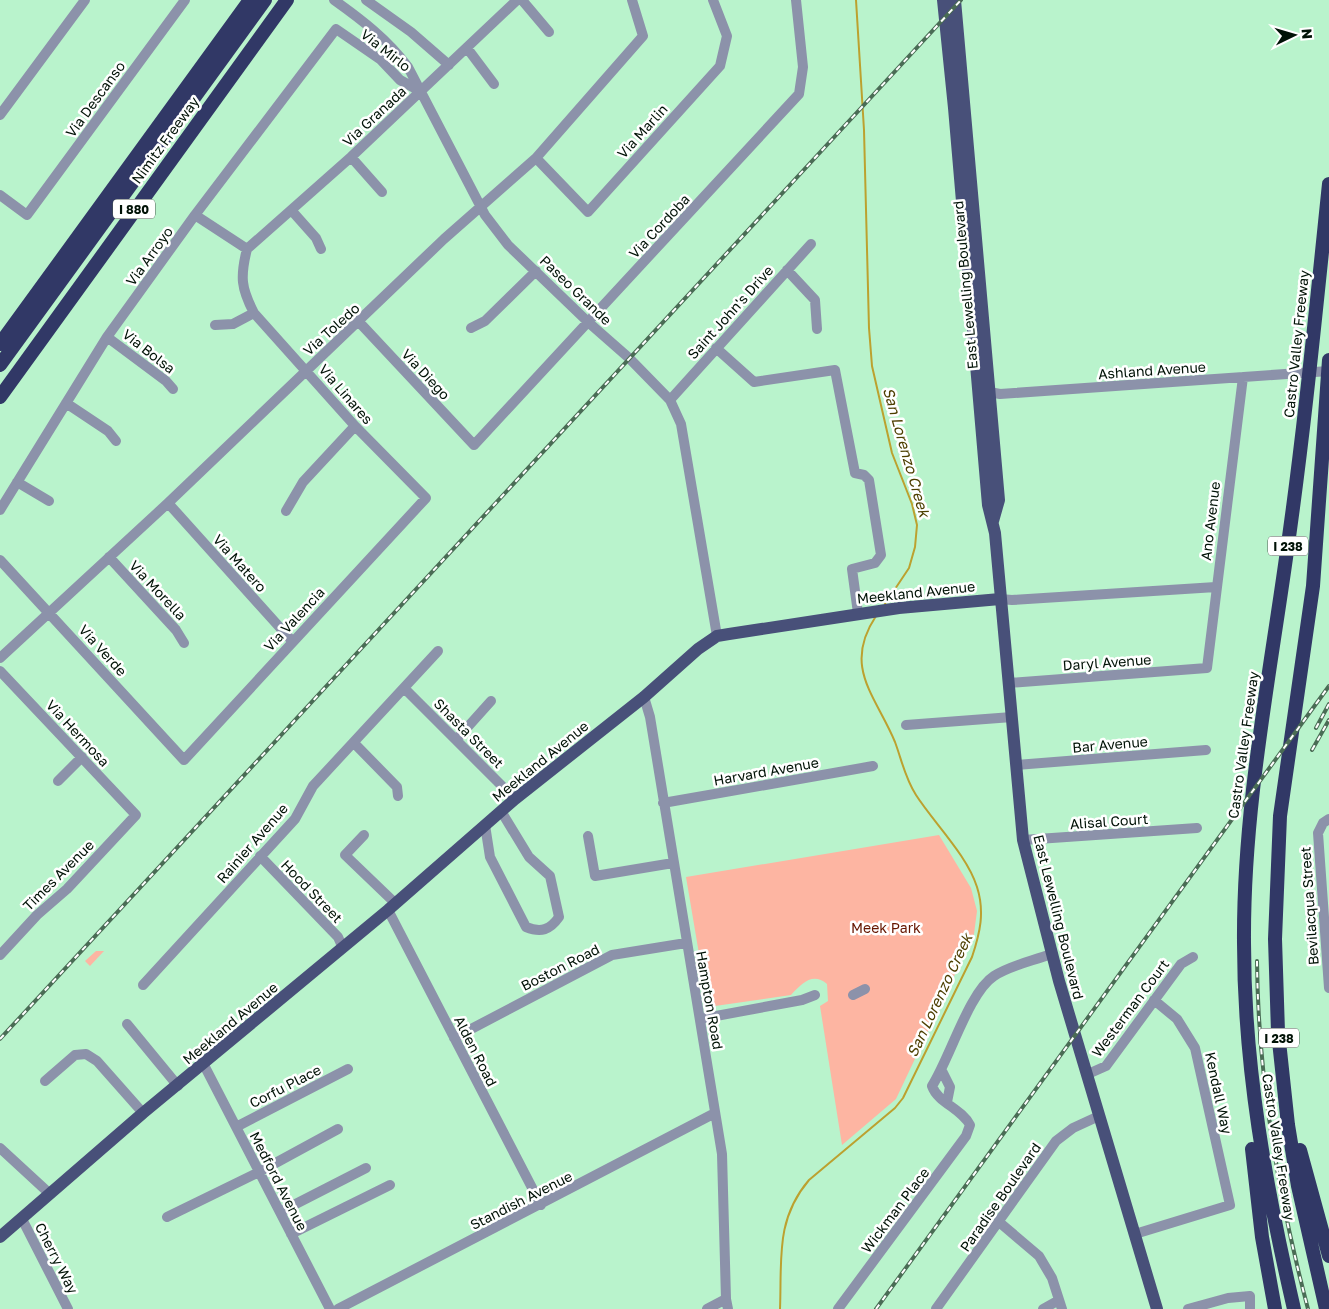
<svg xmlns="http://www.w3.org/2000/svg" width="1329" height="1309" viewBox="0 0 1329 1309" font-family="'Golos Text',sans-serif">
<rect width="100%" height="100%" fill="#b9f3cc"/>
<path fill="#fdb5a2" d="M939 835 971 888 977 911 974 934 896 1099 842 1145 820 1006 828 1001 827 984C813 972 802 983 791 995L708 1007 686 877Z
M96 951H104L90 966 85 961Z"/>
<g fill="none" stroke-linecap="round" stroke-linejoin="round">
<path stroke="#bca12f" stroke-width="2" d="M856 0 864 130 869 328 872 366 892 453 912 504 917 525 915 547 909 568 885 604
M780 1309C782 1260 775 1220 809 1180L895 1108 903 1098 972 957C980 933 985 912 977 887 967 855 934 823 916 795 905 778 902 761 895 742 876 696 842 667 876 616"/>
<path stroke="#8c92aa" stroke-width="10" d="M334 0C362 20 387 39 408 67L485 215 508 245 588 322 629 358 670 400 681 424 717 636
M366 0 411 32 449 65
M522 0 549 32
M467 48 494 84
M0 115 85 0
M351 157 382 192
M536 158 588 212 720 66 727 36 713 0
M0 195 27 215 185 0
M292 211 316 238 321 249
M247 249 351 157 517 0
M787 270 815 300 817 329
M359 322 474 445 799 94 803 67 796 0
M215 325 233 324 254 313
M471 328 485 321 536 271
M107 337 166 381 173 389
M716 348 754 382 835 370 855 473 864 475 869 480 881 555 875 563 852 569 858 613
M984 391 1000 394 1329 371
M670 400 811 244
M66 403 108 431 116 441
M17 482 49 501
M168 503 292 641
M0 510 107 337 195 215 336 29 381 60 400 80 420 91
M286 511 303 482 355 426
M109 557 176 630 184 643
M0 560 184 760 426 498 355 426 254 313C241 288 240 277 247 249L195 215
M1000 599 1012 600 1216 587
M0 658 168 503 444 239 536 158 643 36 632 0
M0 671 136 815 67 889 37 915 0 955
M1009 683 1207 668 1243 377
M404 688 515 799
M644 697 650 717 722 1154 726 1299 728 1309
M906 725 1012 717
M456 740 491 701
M354 743 397 787 398 796
M1016 765 1206 750
M58 781 82 757
M663 803 873 766
M1329 819 1323 823 1318 833 1329 988
M485 825 490 857 526 927C541 933 550 930 559 917L550 876 529 857 501 811
M364 835 345 855 395 903
M588 836 595 876 673 863
M1023 840 1197 828
M260 856 338 937 342 946
M388 910 541 1205
M143 985 295 819 313 786 438 651
M853 995 865 989
M700 1019 802 1000 815 995
M127 1024 178 1086
M454 1038 612 955 686 943
M204 1065 330 1309
M942 1071 950 1087 947 1102
M1088 1074 1106 1066 1181 964 1193 957
M45 1081 75 1055 86 1054 97 1061 143 1113
M236 1127 348 1069
M0 1148 50 1194
M280 1212 366 1168
M167 1217 259 1172 338 1129
M22 1219 68 1309
M999 1222 1039 1256 1052 1278 1062 1309
M291 1234 390 1185
M1135 1234 1230 1205 1195 1048 1177 1019 1154 1000
M338 1309 715 1113
M707 1309 726 1299
M838 1309 966 1136 970 1125C961 1108 938 1103 932 1086 950 1058 969 992 994 976 1011 965 1033 961 1051 954
M936 1309 1056 1141 1073 1128 1099 1116
M1043 1309 1059 1300
M1188 1309 1228 1298 1250 1296V1309"/>
<path stroke="#485079" stroke-width="12" d="M943 0 954 108 988 505 995 533 1023 840 1059 981 1157 1309
M955 0 999 500 993 521
M0 1237 143 1113 388 910 515 799 644 697 698 649 717 636 729 634 899 608 1000 599"/>
<path stroke="#313866" stroke-width="14" d="M0 344 250 0
M0 365 265 0
M0 397 287 0
M1252 1149 1262 1237 1275 1309
M1300 1150 1329 1256
M1294 1309C1266 1188 1244 1068 1244 943 1243 813 1268 686 1286 558 1304 434 1316 309 1329 184
M1326 1309 1298 1186 1288 1125 1278 1032 1275 939 1280 816 1313 586 1329 360"/>
<g stroke="#4a6c55" stroke-width="4">
<path id="rail" d="M1316 728 1329 704
M1312 750 1329 720
M1257 961C1258 1079 1278 1195 1308 1309
M0 1039 961 0
M876 1309 1329 686"/>
</g>
<use href="#rail" stroke="#fff" stroke-width="2" stroke-dasharray="5.5" stroke-linecap="butt"/>
</g>
<g text-anchor="middle" dominant-baseline="central" stroke-width="5" stroke-linejoin="round" paint-order="stroke">
<g fill="#fff" stroke="#4c5951" stroke-width="1">
<rect x="113" y="199.5" width="42" height="19" rx="4"/>
<rect x="1268" y="536.5" width="40" height="19" rx="4"/>
<rect x="1259" y="1028.5" width="40" height="19" rx="4"/>
</g>
<g font-size="12" font-weight="bold" fill="#001206">
<text x="134" y="209">I 880</text>
<text x="1288" y="546">I 238</text>
<text x="1279" y="1038">I 238</text>
</g>
<g font-size="14" fill="#001206" stroke="#fff">
<text transform="translate(386 50) rotate(38)">Via Mirlo</text>
<text transform="translate(95 99) rotate(-54)">Via Descanso</text>
<text transform="translate(374 116) rotate(-43)">Via Granada</text>
<text transform="translate(642 131) rotate(-48)">Via Marlin</text>
<text transform="translate(165 140) rotate(-54)">Nimitz Freeway</text>
<text transform="translate(659 226) rotate(-47)">Via Cordoba</text>
<text transform="translate(149 256) rotate(-54)">Via Arroyo</text>
<text transform="translate(965 285) rotate(-95)">East Lewelling Boulevard</text>
<text transform="translate(576 290) rotate(44)">Paseo Grande</text>
<text transform="translate(730 312) rotate(-48)">Saint John's Drive</text>
<text transform="translate(331 329) rotate(-42)">Via Toledo</text>
<text transform="translate(1296 344) rotate(-84)">Castro Valley Freeway</text>
<text transform="translate(149 351) rotate(38)">Via Bolsa</text>
<text transform="translate(1152 370) rotate(-4)">Ashland Avenue</text>
<text transform="translate(426 374) rotate(47)">Via Diego</text>
<text transform="translate(346 394) rotate(49)">Via Linares</text>
<text transform="translate(1210 521) rotate(-83)">Ano Avenue</text>
<text transform="translate(240 563) rotate(48)">Via Matero</text>
<text transform="translate(158 590) rotate(47)">Via Morella</text>
<text transform="translate(916 592) rotate(-6)">Meekland Avenue</text>
<text transform="translate(294 619) rotate(-47)">Via Valencia</text>
<text transform="translate(103 650) rotate(48)">Via Verde</text>
<text transform="translate(1107 662) rotate(-4)">Daryl Avenue</text>
<text transform="translate(78 733) rotate(47)">Via Hermosa</text>
<text transform="translate(469 733) rotate(45)">Shasta Street</text>
<text transform="translate(1110 744) rotate(-5)">Bar Avenue</text>
<text transform="translate(1243 745) rotate(-82)">Castro Valley Freeway</text>
<text transform="translate(540 761) rotate(-39)">Meekland Avenue</text>
<text transform="translate(766 771) rotate(-10)">Harvard Avenue</text>
<text transform="translate(1109 821) rotate(-4)">Alisal Court</text>
<text transform="translate(252 843) rotate(-49)">Rainier Avenue</text>
<text transform="translate(58 875) rotate(-45)">Times Avenue</text>
<text transform="translate(312 891) rotate(46)">Hood Street</text>
<text transform="translate(1309 906) rotate(-94)">Bevilacqua Street</text>
<text transform="translate(1059 917) rotate(76)">East Lewelling Boulevard</text>
<text transform="translate(560 967) rotate(-27)">Boston Road</text>
<text transform="translate(710 1000) rotate(80)">Hampton Road</text>
<text transform="translate(1130 1008) rotate(-53)">Westerman Court</text>
<text transform="translate(230 1023) rotate(-40)">Meekland Avenue</text>
<text transform="translate(476 1051) rotate(63)">Alden Road</text>
<text transform="translate(285 1086) rotate(-27)">Corfu Place</text>
<text transform="translate(1219 1093) rotate(78)">Kendall Way</text>
<text transform="translate(1279 1147) rotate(81)">Castro Valley Freeway</text>
<text transform="translate(279 1181) rotate(63)">Medford Avenue</text>
<text transform="translate(1000 1197) rotate(-55)">Paradise Boulevard</text>
<text transform="translate(521 1200) rotate(-27)">Standish Avenue</text>
<text transform="translate(895 1210) rotate(-53)">Wickman Place</text>
<text transform="translate(57 1258) rotate(63)">Cherry Way</text>
</g>
<g font-size="14" fill="#651601" stroke="#fff">
<text x="886" y="927">Meek Park</text>
</g>
<g font-size="15" font-style="italic" fill="#4d3f00" stroke="#fff">
<text transform="translate(907 452) rotate(74)">San Lorenzo Creek</text>
<text transform="translate(939 995) rotate(-65)">San Lorenzo Creek</text>
</g>
</g>
<g transform="translate(1294 35) rotate(85)" stroke="#ffffff" stroke-width="4" paint-order="stroke">
<path d="M0-4L9 19L0 12L-9 19Z" fill="#001206"/>
<text y="-8" font-size="14" font-weight="bold" text-anchor="middle" fill="#001206">N</text>
</g>
</svg>
